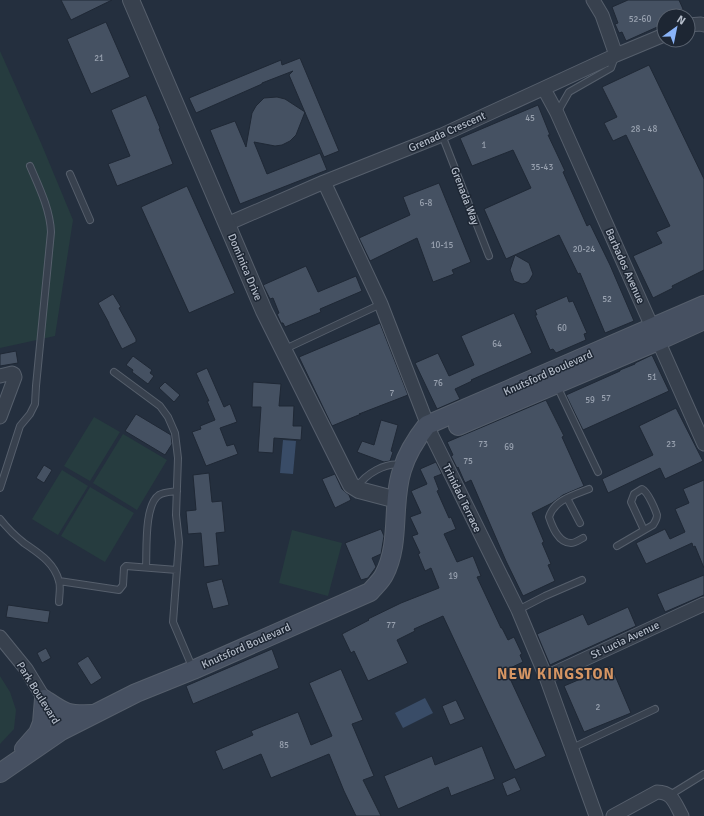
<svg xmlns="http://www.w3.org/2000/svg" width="704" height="816" viewBox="0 0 704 816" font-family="Signika,sans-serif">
<rect width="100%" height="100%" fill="#242f3e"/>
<path fill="#263c3f" d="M0 51 41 143 73 220 55 336 0 348Z
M94 417 120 432 90 481 64 466Z
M123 434 167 460 137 510 93 483Z
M62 470 88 486 58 535 32 519Z
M90 487 134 513 105 562 61 536Z
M292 530 342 543 328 596 279 583Z
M0 676 10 692 16 710 14 729 0 744Z"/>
<path fill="#394c67" d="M283 440 296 441 293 474 280 473Z
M425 698 433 713 403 728 395 713Z"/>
<path fill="#455162" stroke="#1f2835" d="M61 0H112L71 20Z
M628 0H679L683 9 681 10 683 16H664V24L626 41 622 32 619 33 615 24 618 23 612 7Z
M106 22 130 77 91 94 67 39Z
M300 58 339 151 324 157 289 75 293 71 262 83V84L196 113 189 98 281 60 282 65Z
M649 65 704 179V270L672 286 673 288 653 298 633 256 662 243 656 232 670 226 626 135 613 141 604 123 617 117 602 87Z
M146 95 160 128 159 129 173 164 117 186 108 164 130 156 111 110Z
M277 97 285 99 305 112 296 135 290 141 282 145 275 146 254 142 267 174 320 153 327 170 240 204 210 130 235 121 246 147 252 113 256 106 264 98Z
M538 105 550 135H548L565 171 563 172 587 226 590 224 610 265 634 321 605 333 580 273 578 274 559 235 506 259 484 209 531 188 513 150 472 166 460 138Z
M439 183 471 262 452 270 454 274 433 282 417 238 370 261 359 238 410 215 403 197Z
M187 186 235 293 189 313 141 207Z
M515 255 529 263 533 274 529 281 526 283 522 284 514 281 510 270Z
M306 266 318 292 356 276 362 291 320 309 321 312 285 327 283 323H281L277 314 279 313 273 298 270 299 263 285Z
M113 294 121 307 119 308 136 339V342L122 349 109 324V323L98 303Z
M567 296 569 302 573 301 587 333 584 334 586 340 556 353 553 349 550 350 535 315H537L535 310Z
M514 313 532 353 471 380 472 381 455 389 460 399 437 409 415 363 438 353 449 376 474 365 461 336Z
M380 323 408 395 359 414H361L332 426 299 357Z
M16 351 18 363 0 366V354Z
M652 355 669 391 583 430 566 395 620 371V370L635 364V363Z
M133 356 152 370 150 373 154 376 148 384 132 372 133 370 126 365Z
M207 368 224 407 230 404 237 422 220 428 227 446 234 444 238 454 206 466 192 432 201 429 200 426 215 420 207 401H209L196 373Z
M165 382 180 395 174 402 159 388Z
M253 382 281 384 279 406H294L293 426H302L301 440 274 438 273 453 258 452 261 407H252Z
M546 400 564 436 562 437 584 486 563 495 552 503 532 513 544 542 542 543 551 564 548 565 555 581 523 596 506 561 471 480 465 483 458 467 457 468 451 456 453 455 447 442Z
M676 408 703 461 665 479 660 468 608 493 602 479 653 455 639 426Z
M136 414 171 435 172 444 165 455 125 431Z
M381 420 398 425 391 451 393 452 390 461 384 462 357 452 362 441 374 445Z
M436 462 442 474 434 477 439 490 437 491 449 518 451 517 456 529 444 534 457 562 473 556 481 576 477 577 501 628H502L508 640 514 637 522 654 520 655 523 662 506 670 546 756 515 770 443 616 414 629 415 631 397 640 408 663 368 681 354 651 351 653 342 634 369 620 368 619 401 603 439 588 431 568 425 571 418 554 420 553 412 536 418 534 410 517 421 513 411 491 427 484 420 469Z
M44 465 52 470 44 483 36 478Z
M209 473 212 502 222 501 225 532 216 533 219 565 204 567 201 533 188 534 186 511 196 510 193 475Z
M335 474 342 489 349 495 351 500 335 508 322 479Z
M704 480V568L695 546 693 547 692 543 646 564 636 543 665 529 670 539 685 532 675 509 689 503 683 489Z
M381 529 384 536 381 554 372 558 376 567 368 578 361 580 345 543Z
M704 575V595L665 612 657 594Z
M222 579 229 605 213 609 206 583Z
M8 605 50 611 48 623 6 617Z
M628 607 636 626 550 665 537 634 583 614 588 625Z
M46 648 51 658 42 663 37 653Z
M272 649 279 668 193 704 186 686Z
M88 656 102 678 91 685 77 663Z
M611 666 631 713 584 732 564 686Z
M341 669 363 720 352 724 374 776 363 780 381 816H356L344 791 329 754 271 778 261 754 223 770 215 751 253 735 251 731 298 712 311 745 332 736 309 683Z
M456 700 465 719 450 725 442 706Z
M482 746 495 779 451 796 448 787 398 809 384 776 432 756 435 765Z
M515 777 521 790 507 796 502 783Z"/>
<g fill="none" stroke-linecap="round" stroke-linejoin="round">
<g stroke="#565f6c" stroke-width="8">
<path id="service" d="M557 113 569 92 611 68 615 57
M442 135 489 256
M70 174 90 220
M285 349 381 304
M114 372 160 406 168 417 175 433 178 458 176 515 179 542 173 622 193 669
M557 386 598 472
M357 487C366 474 385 462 402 465
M0 488 20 426 30 414 35 404 36 386 51 232C50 209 39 187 30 166
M567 498 580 523
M0 519C7 528 15 536 24 543 38 553 54 562 59 581 61 587 59 596 59 602
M583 538C579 540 575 543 571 543 558 543 552 526 549 517 554 500 574 495 589 489
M617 546 653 525C655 522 657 519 657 515 655 509 648 492 642 489L634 494 631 502 644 530
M146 567C147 550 144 505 159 495 164 492 171 492 177 491
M59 581 119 590 123 585 124 568 126 566 177 570
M518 610 545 596 582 580
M572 748 655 709
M670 795 704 774"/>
</g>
<g stroke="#565f6c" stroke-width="15">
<path id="minor" d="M593 0 602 15 616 55
M688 25 701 24 704 25
M544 89 557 113 704 444
M324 182 381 304 432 436 518 610 546 677 596 816
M227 224 324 182 442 135 616 55 664 35
M0 376 12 373 14 374 15 377 0 417
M0 637 26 669 51 710 61 731
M546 677 704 604
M613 816 657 792C673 792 675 804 682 816"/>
</g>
<g stroke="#565f6c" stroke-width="18">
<path id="tertiary" d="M131 0 264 311 351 485 359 490 397 500"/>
</g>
<g stroke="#565f6c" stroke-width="20">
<path id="secondary" d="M458 426 658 341 704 320
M24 749 38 733 42 723 44 699C65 713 66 715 92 714
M0 773 61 731 136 693 193 670 370 592C375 586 381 581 384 575 401 543 391 504 402 470 407 453 416 439 427 425L704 305"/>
</g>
<use href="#service" stroke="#38414e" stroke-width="6"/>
<use href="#minor" stroke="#38414e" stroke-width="13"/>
<use href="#tertiary" stroke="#38414e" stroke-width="16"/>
<use href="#secondary" stroke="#465061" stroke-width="18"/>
</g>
<g text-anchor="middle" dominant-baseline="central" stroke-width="3" stroke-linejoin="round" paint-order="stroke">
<g font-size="9" fill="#98a1af">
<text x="640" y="19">52-60</text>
<text x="99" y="58">21</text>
<text x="530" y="118">45</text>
<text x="644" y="129">28 - 48</text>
<text x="484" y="145">1</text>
<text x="542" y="167">35-43</text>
<text x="426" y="203">6-8</text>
<text x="442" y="245">10-15</text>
<text x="584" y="249">20-24</text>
<text x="607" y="299">52</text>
<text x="562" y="328">60</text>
<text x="497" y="344">64</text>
<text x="652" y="377">51</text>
<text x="438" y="383">76</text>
<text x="392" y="393">7</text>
<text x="606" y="398">57</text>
<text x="590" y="400">59</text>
<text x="483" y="444">73</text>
<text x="671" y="444">23</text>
<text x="509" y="447">69</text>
<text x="468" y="461">75</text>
<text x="453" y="576">19</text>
<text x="391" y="625">77</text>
<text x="598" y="707">2</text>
<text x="284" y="745">85</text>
</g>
<g font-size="11" fill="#b4bcc9" stroke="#1d2633">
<text transform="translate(447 132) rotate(-24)">Grenada Crescent</text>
<text transform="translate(465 196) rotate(69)">Grenada Way</text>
<text transform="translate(625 266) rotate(66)">Barbados Avenue</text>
<text transform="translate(245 267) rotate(67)">Dominica Drive</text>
<text transform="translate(548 373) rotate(-24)">Knutsford Boulevard</text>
<text transform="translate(462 498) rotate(64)">Trinidad Terrace</text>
<text transform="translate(625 640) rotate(-25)">St Lucia Avenue</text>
<text transform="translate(246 646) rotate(-24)">Knutsford Boulevard</text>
<text transform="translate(38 693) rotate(58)">Park Boulevard</text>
</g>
<g font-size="15" font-weight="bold" letter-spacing="1" fill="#d59563" stroke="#1d2633">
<text x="556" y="674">NEW KINGSTON</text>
</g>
</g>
<g transform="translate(676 28) rotate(33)"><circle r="19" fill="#1d2633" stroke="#59626f"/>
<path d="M0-3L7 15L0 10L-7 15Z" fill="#8ab4f8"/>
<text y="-6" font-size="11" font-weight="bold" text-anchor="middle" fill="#b4bcc9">N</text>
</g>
</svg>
